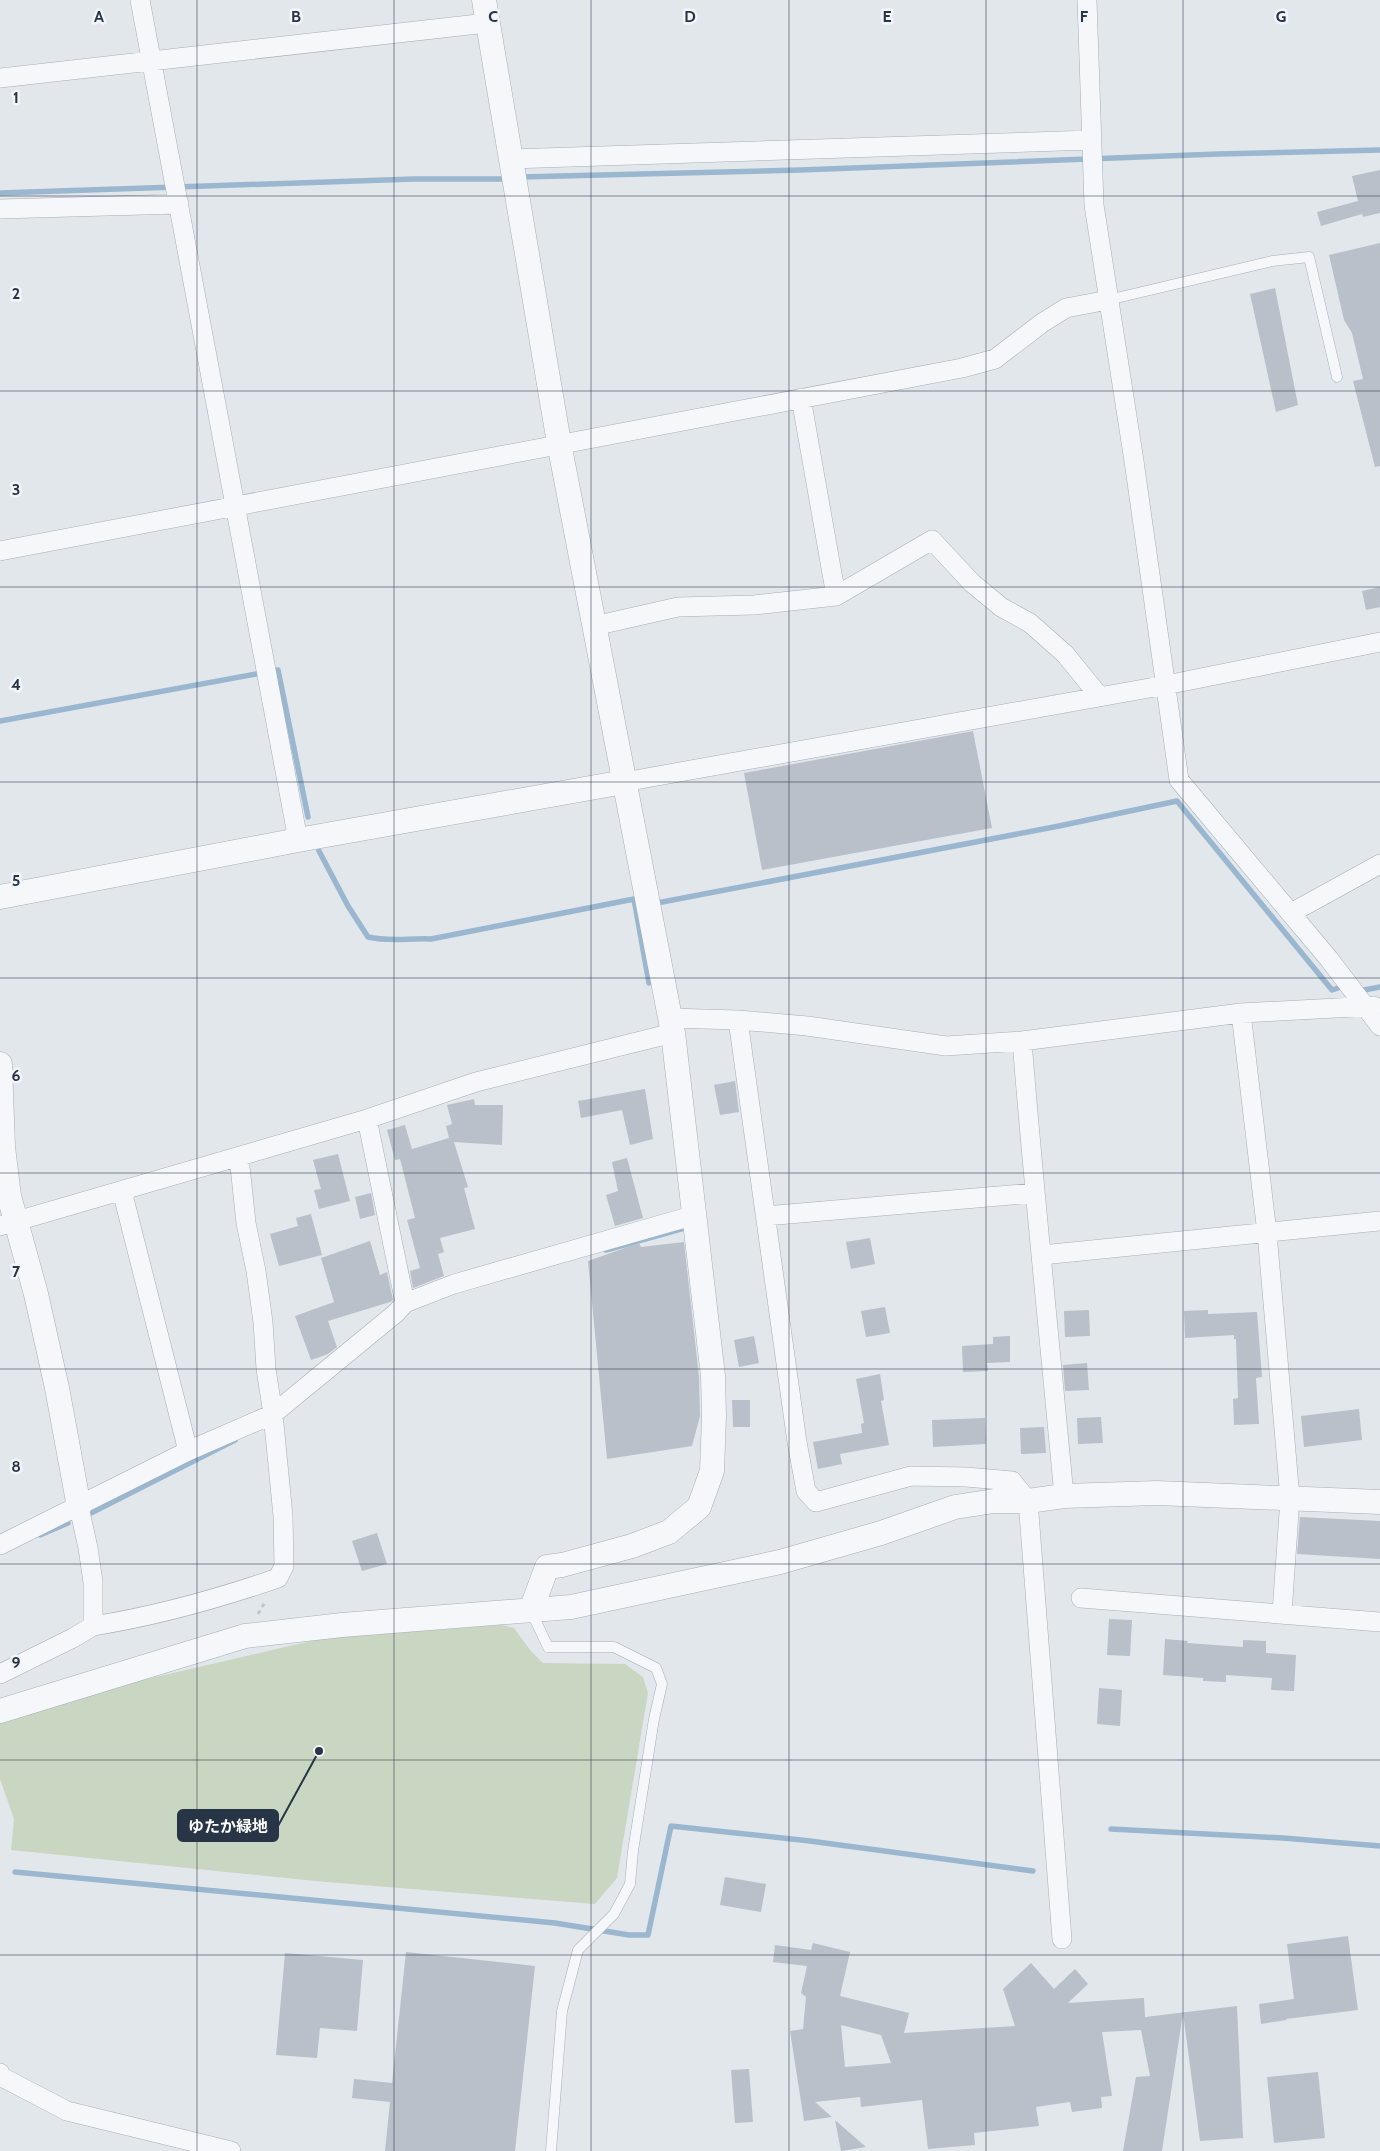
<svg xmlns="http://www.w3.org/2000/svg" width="1380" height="2151" viewBox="0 0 1380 2151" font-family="Cabin,'Noto Sans JP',sans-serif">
<rect width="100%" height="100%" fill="#e2e7ec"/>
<path fill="#c9d7c2" d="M502 1625 514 1628 530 1650 543 1663 625 1664 643 1677 648 1693 617 1878 595 1904 326 1882 11 1850 14 1819 0 1779V1722L138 1681 324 1638Z"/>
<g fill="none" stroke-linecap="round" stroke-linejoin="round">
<path stroke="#9ab7cf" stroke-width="5.5" d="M520 177 800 170 1218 154 1380 150
M0 193 414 179H509
M0 721 278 670 308 817
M319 851 348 906 368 937C389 942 410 938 431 939L634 899 649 983
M657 903 1059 826 1177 801 1332 990 1338 988
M1364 990 1380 987
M606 1250 688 1227
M91 1513 235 1440
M40 1535 68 1523
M1111 1829 1283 1838 1380 1846
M15 1872 555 1923 629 1935H648L671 1826 810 1841 1033 1871"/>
</g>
<path fill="#b9c0ca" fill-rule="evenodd" d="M1380 170V213L1363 217 1362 214 1321 226 1317 212 1358 201 1352 176Z
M1380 243V466L1375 467 1353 381 1363 379 1352 333 1344 320 1329 255Z
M1275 288 1298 405 1276 412 1250 294Z
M1380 587V607L1366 610 1362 591Z
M973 731 992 828 762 870 744 773Z
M735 1081 739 1112 720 1115 714 1085Z
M645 1089 653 1139 630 1145 622 1110 581 1118 578 1101Z
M474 1099 475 1105H503L502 1145 454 1142 468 1187 464 1188 475 1229 440 1238 444 1252 438 1254 444 1276 413 1288 410 1271 420 1268 407 1220 415 1218 400 1159 395 1160 387 1130 405 1125 412 1149 449 1138 446 1126 452 1124 447 1105Z
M338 1154 350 1201 319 1209 314 1190 321 1189 313 1160Z
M627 1158 643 1218 615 1226 606 1195 618 1191 612 1162Z
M371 1193 375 1215 360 1219 355 1197Z
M311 1214 322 1255 279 1266 270 1234 298 1226 296 1218Z
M870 1238 875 1264 851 1269 846 1242Z
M370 1241 380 1275 387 1272 393 1300 390 1302 328 1321 337 1347 328 1354 311 1360 295 1316 334 1302 321 1258Z
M684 1242 699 1377 700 1416 692 1446 607 1459 588 1261 639 1243 641 1247Z
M885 1307 890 1333 866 1337 861 1311Z
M1089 1310 1090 1336 1065 1337 1064 1311Z
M1208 1310V1314L1257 1312 1262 1377 1256 1378 1259 1424 1234 1425 1233 1399 1238 1398 1236 1339H1234V1335L1185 1338 1184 1311Z
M754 1336 759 1363 739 1367 734 1340Z
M1010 1336V1362L987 1363 988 1371 963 1372 962 1346 993 1344V1337Z
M1087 1363 1089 1390 1065 1391 1063 1365Z
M880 1374 884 1400 881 1401 889 1445 840 1454 842 1464 818 1469 813 1442 862 1433 861 1424 864 1423 856 1379Z
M732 1400H750V1427H733Z
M1359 1409 1362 1440 1304 1447 1301 1416Z
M1101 1417 1103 1443 1078 1444 1077 1418Z
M985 1418 986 1444 933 1447 932 1420Z
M1044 1427 1046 1453 1021 1454 1020 1428Z
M1300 1517 1380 1521V1559L1297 1554Z
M377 1533 387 1564 362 1571 352 1541Z
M1109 1619 1132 1620 1130 1656 1107 1655Z
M1165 1639 1188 1641 1187 1643 1243 1647V1640L1266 1641V1653L1296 1655 1294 1691 1271 1690 1272 1678 1226 1675V1682L1203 1681V1678L1163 1675Z
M1099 1688 1122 1690 1120 1726 1097 1724Z
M725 1877 766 1884 761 1912 720 1905Z
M1348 1936 1358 2010 1286 2019 1287 2020 1261 2024 1259 2004 1294 1999 1287 1944Z
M813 1943 850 1952 840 1996 909 2013 904 2033 1015 2026 1003 1989 1031 1963 1054 1989 1075 1969 1088 1984 1068 2003 1144 1998 1145 2017 1237 2006 1243 2138 1200 2141 1183 2013 1162 2151H1123L1136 2077 1150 2076 1141 2030 1102 2032 1112 2096 1101 2097 1102 2108 1072 2112 1070 2102 1036 2107 1039 2126 974 2133 975 2145 928 2149 922 2100 861 2107 860 2097 815 2102 832 2117 804 2121 790 2031 803 2029 806 1997 801 1993 807 1966 773 1962 775 1945 811 1950ZM841 2025 881 2035 891 2063 845 2067Z
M406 1952 535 1966 515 2151H385L390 2102 352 2098 354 2079 392 2083Z
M285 1953 363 1960 357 2031 320 2028 317 2058 276 2055Z
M749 2069 753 2122 735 2123 731 2070Z
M1318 2072 1325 2138 1274 2143 1267 2077Z
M835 2120 866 2147 841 2151Z"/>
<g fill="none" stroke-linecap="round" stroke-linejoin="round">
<g stroke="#a6aeb7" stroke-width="11">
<path id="service" d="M1108 300 1272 261 1309 257 1337 377
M531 1611 548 1647H614L656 1668 662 1684 654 1719 633 1851 630 1884 614 1914 578 1950 562 2011 551 2151"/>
</g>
<g stroke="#a6aeb7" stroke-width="20">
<path id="minor" d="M140 0 298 840
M1087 0 1094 205 1134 461 1179 780 1329 959 1380 1026
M0 78 487 23
M510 159 1092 140
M0 209 179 204
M801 398 836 596
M0 551 962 368 995 359 1042 323 1066 308 1108 300
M594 626 678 607 754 605 836 596 932 540 972 583 1001 607 1030 623 1065 654 1100 697
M624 782 1166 685 1380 642
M1291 913 1380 864
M1241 1013 1267 1233 1290 1498 1282 1613
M669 1018 738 1020 807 1026 946 1046 1022 1041 1241 1013 1374 1006
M738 1020 797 1442 806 1491 816 1502 911 1476 966 1477 1012 1481 1028 1501 1062 1939
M1022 1041C1034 1192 1050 1344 1064 1496
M367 1119 405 1303
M122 1191 188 1451
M765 1216 1034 1193
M0 1226 367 1119 476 1082 673 1033
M1042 1255 1380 1221
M0 1545 188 1451 273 1414 396 1313 405 1303 454 1284 695 1215
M1081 1598 1380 1622
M93 1626C156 1616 217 1599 278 1578L284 1566 283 1516 273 1414 266 1369 263 1322 256 1271 246 1223 239 1157
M0 1674 73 1638 93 1626V1582L88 1548 79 1507
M0 2073V2076L67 2111 231 2151"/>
</g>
<g stroke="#a6aeb7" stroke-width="25">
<path id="tertiary" d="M484 0 559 443 673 1033 713 1376 714 1416 712 1471 699 1507 669 1532 632 1546 562 1565 547 1567 531 1610
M0 897 298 840 624 782
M0 1064 3 1147 9 1196 36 1294 57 1388 79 1507
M0 1711 245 1636 342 1625 571 1607 780 1562 881 1533 955 1507 994 1501H1028L1064 1496 1157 1493 1380 1502"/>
</g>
<path stroke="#c0c5cb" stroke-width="3" stroke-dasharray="4 4" stroke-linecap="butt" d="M258 1614 265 1602"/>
<use href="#service" stroke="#f6f7fa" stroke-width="10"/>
<use href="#minor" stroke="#f6f7fa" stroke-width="19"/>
<use href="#tertiary" stroke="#f6f7fa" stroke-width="24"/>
</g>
<path fill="none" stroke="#283546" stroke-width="1" stroke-opacity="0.55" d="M197 0V2151M394 0V2151M591 0V2151M789 0V2151M986 0V2151M1183 0V2151M0 196H1380M0 391H1380M0 587H1380M0 782H1380M0 978H1380M0 1173H1380M0 1369H1380M0 1564H1380M0 1760H1380M0 1955H1380"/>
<g font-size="16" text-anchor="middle" font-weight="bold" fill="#283546" stroke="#f2f5f9" stroke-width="5" stroke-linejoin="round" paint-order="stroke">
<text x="99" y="22">A</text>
<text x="296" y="22">B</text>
<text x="493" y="22">C</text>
<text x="690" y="22">D</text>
<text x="887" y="22">E</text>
<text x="1084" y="22">F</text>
<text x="1281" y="22">G</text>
<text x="16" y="103">1</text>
<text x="16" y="299">2</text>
<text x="16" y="495">3</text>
<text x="16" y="690">4</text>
<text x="16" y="886">5</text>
<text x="16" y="1081">6</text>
<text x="16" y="1277">7</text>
<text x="16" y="1472">8</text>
<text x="16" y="1668">9</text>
</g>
<path fill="none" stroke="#283546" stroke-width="2" d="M319 1751L278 1826"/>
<circle fill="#283546" stroke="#f2f5f9" stroke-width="2" cx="319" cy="1751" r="5"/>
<rect fill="#283546" stroke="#283546" stroke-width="2" x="178" y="1810" width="100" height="31" rx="5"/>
<g font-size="16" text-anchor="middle" font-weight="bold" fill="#fff">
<text x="228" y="1832">ゆたか緑地</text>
</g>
</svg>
